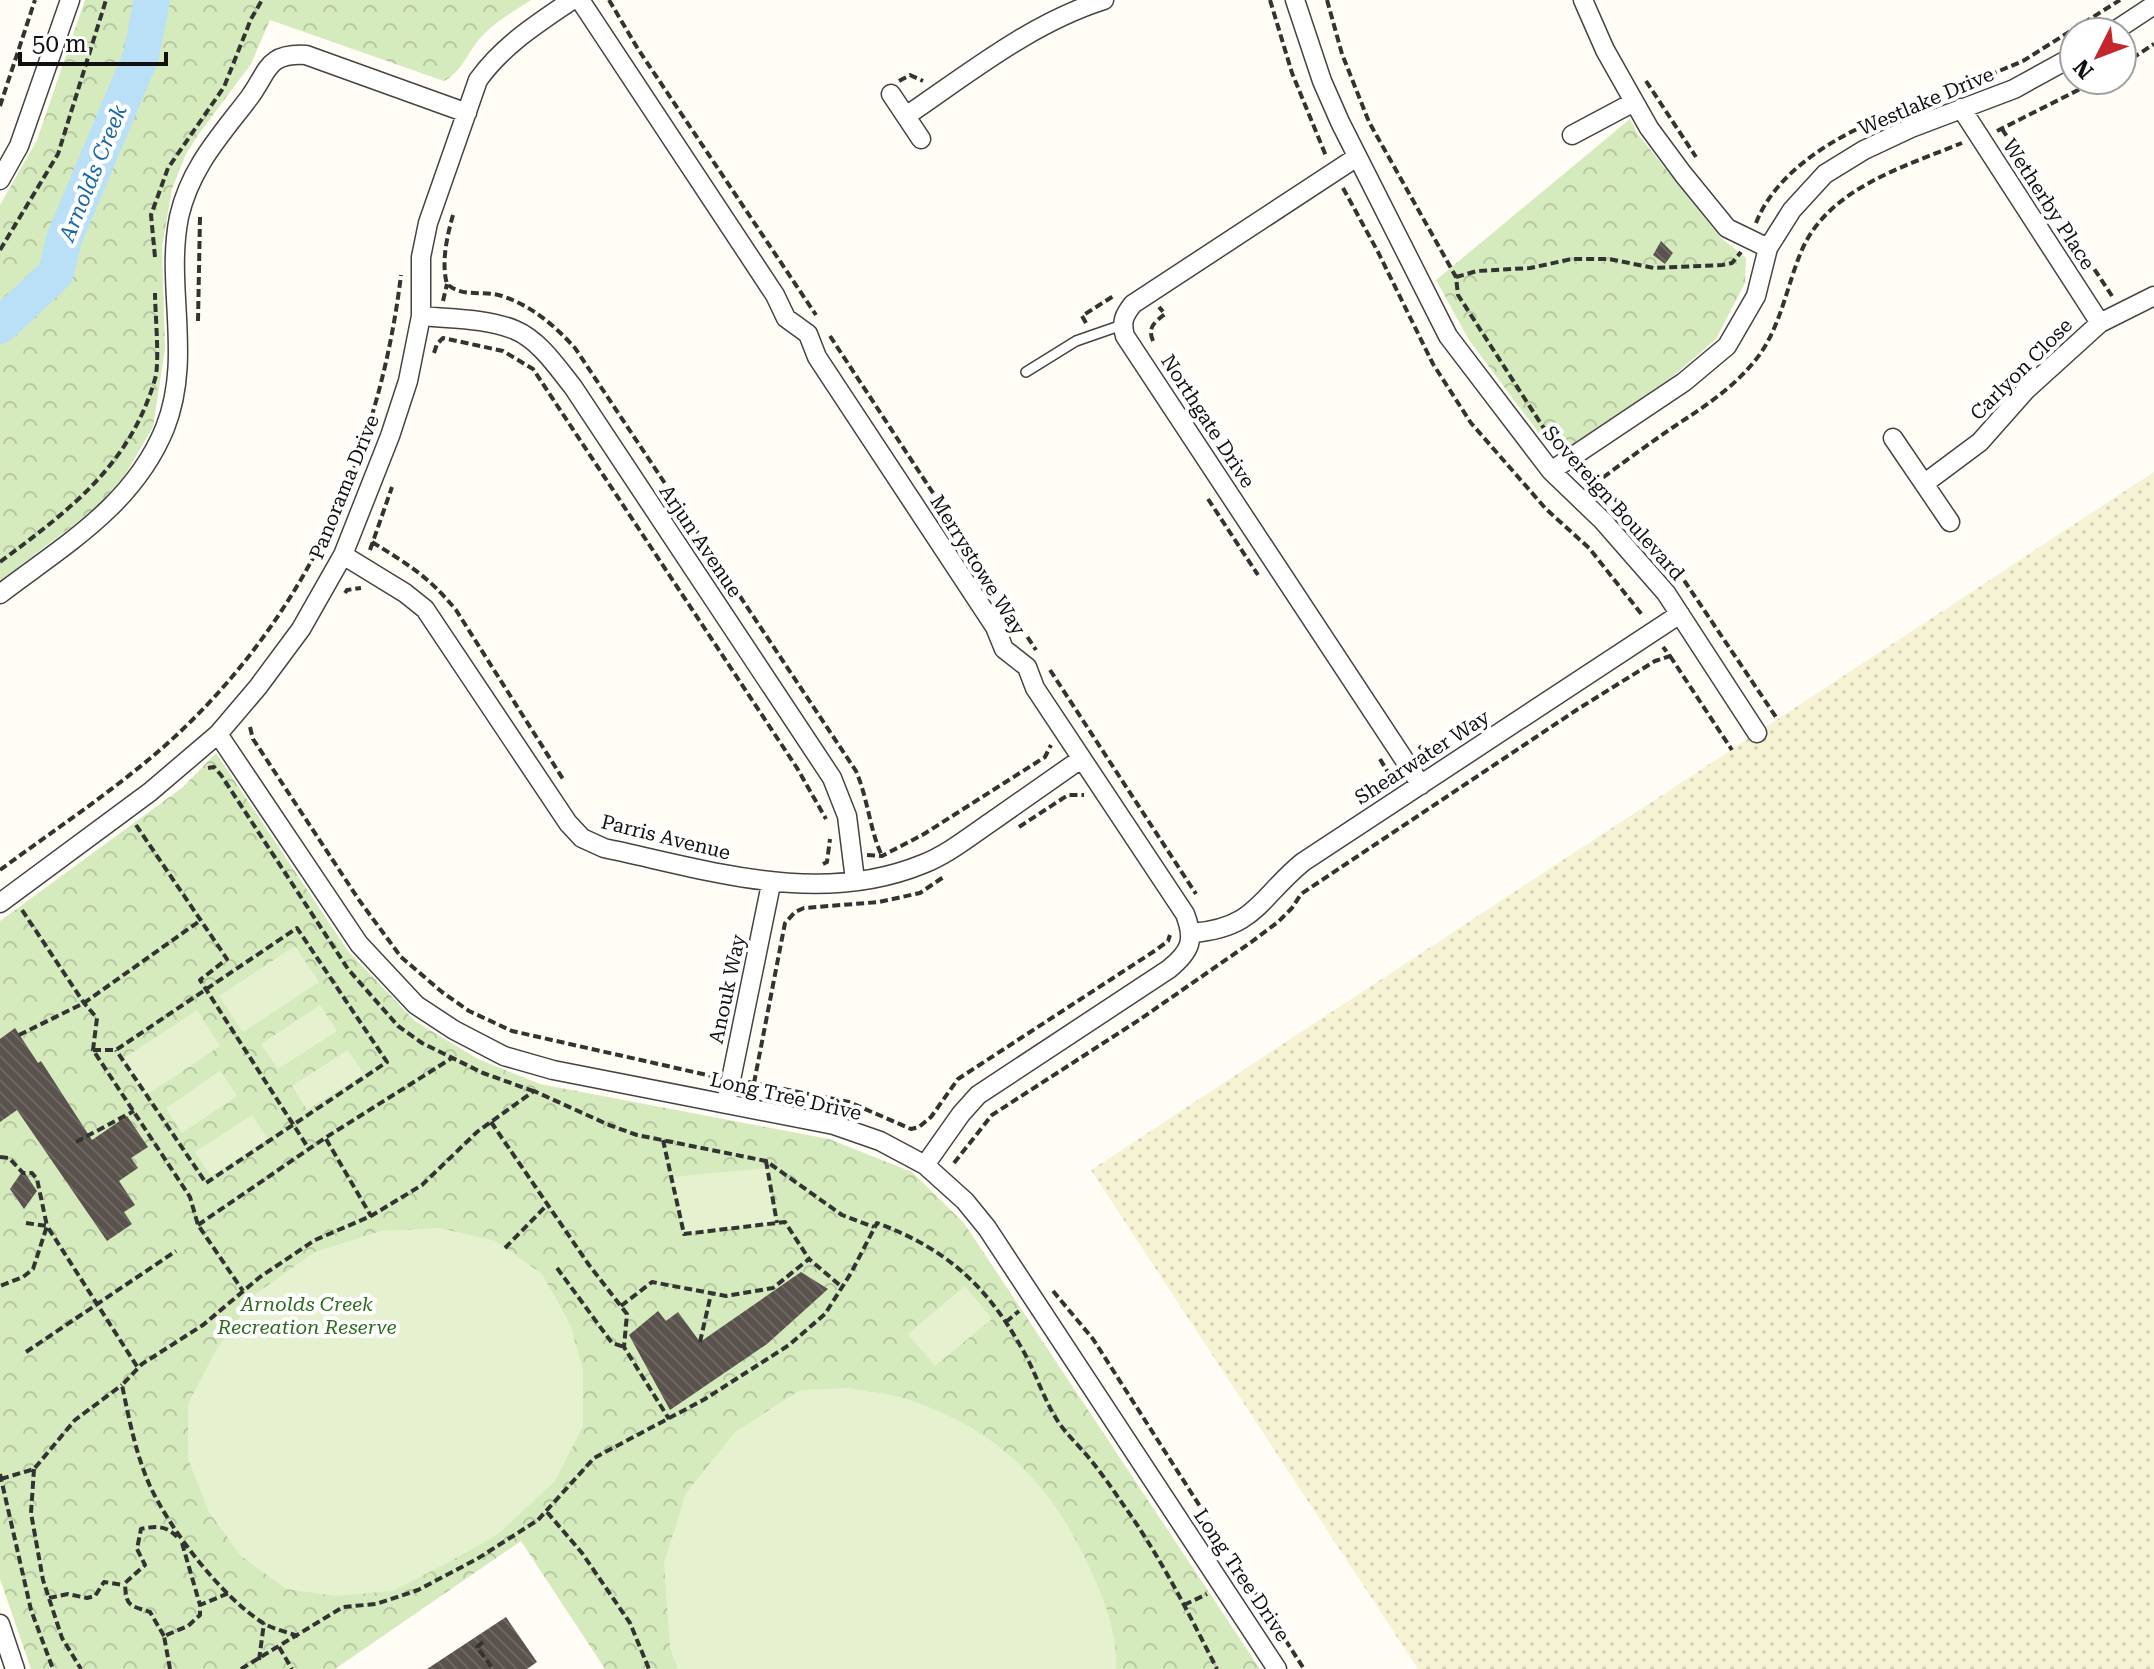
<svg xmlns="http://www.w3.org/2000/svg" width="2154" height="1669" viewBox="0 0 2154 1669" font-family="'Roboto Serif',serif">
<defs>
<pattern id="farmland-dots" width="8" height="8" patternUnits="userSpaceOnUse" patternTransform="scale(2)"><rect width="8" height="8" fill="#f6f3d4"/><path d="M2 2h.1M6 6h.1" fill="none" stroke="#d2cfb5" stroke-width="1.8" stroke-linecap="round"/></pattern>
<pattern id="park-crowns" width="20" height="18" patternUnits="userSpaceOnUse" patternTransform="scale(2)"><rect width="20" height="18" fill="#d5ebbd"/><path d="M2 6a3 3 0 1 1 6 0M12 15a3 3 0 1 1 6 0" fill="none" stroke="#b6c8a1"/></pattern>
<pattern id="building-back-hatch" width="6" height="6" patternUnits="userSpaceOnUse" patternTransform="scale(2)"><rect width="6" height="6" fill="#5a524d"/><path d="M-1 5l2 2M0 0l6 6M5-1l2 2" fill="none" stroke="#6d6662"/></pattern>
</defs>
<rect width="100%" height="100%" fill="#fffdf5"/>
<path fill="url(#farmland-dots)" d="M2154 472V1669H1418L1091 1170Z"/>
<path fill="url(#park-crowns)" d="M85 0H531C516 10 498 20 485 33 469 48 463 72 444 81L270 20 251 64 198 135 186 154 172 189 162 247 165 349 153 427 125 475 96 508 0 581V205L37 140Z
M1630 119 1637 133 1720 237 1746 258 1745 283 1716 339 1671 378 1570 447 1544 440 1469 340 1436 280Z
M216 753 348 951 415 1021 478 1059 540 1084 829 1139 912 1172 964 1223 1260 1669H605L521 1541 335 1669H31L0 1579V921L183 787Z"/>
<path fill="#e6f2cf" d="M295 946 319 982 243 1032 219 996Z
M320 1005 337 1031 278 1069 261 1044Z
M197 1010 220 1046 145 1096 121 1060Z
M348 1050 364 1074 307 1110 292 1086Z
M220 1071 237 1096 182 1133 166 1108Z
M252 1115 268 1139 211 1176 195 1152Z
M767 1168 777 1223 684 1234 671 1177Z
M440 1228 496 1241 542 1274 570 1324 583 1370V1426L555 1481 497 1535 445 1564 393 1591 336 1596 286 1589 241 1556 209 1512 188 1459V1404L216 1350 257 1293 315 1252 381 1231Z
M965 1286 992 1319 935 1366 908 1334Z
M850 1388C869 1392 891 1393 909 1400 997 1429 1049 1482 1088 1564 1103 1596 1118 1632 1116 1669H678L670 1648 664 1563 686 1493 735 1432 800 1390Z"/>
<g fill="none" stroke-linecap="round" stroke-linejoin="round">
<path stroke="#b9e0f7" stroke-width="36" d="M0 326 56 273 64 239 141 56 152 0"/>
</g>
<path fill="url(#building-back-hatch)" d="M1661 241 1673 253 1665 264 1653 255Z
M15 1028 38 1063 41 1061 92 1140 127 1116 148 1147 131 1158 138 1168 119 1181 135 1205 124 1212 132 1224 107 1241 17 1110 0 1122V1039Z
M23 1170 37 1191 24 1209 10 1189Z
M801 1272 828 1289 767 1344 670 1410 629 1335 658 1311 666 1321 678 1312 700 1342Z
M506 1617 537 1662 527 1669H427Z"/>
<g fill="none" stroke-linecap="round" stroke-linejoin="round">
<g stroke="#444" stroke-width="12">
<path id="service" d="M1026 372 1076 341 1122 325"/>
</g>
<g stroke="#444" stroke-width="21">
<path id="minor" d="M580 0 775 295 786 318 808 334 817 357 995 627 1004 649 1027 667 1035 688 1185 914C1195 940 1191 951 1169 969L978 1095 961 1114 925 1165
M1295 0 1322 81 1340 122 1448 336 1551 471 1603 521 1666 593 1757 733
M1583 0 1605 50 1649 128 1683 174 1727 228 1768 248
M2113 32 2154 5
M891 94 921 139
M1961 108 2100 323
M906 116C968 74 1031 23 1104 0
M1572 135 1634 102
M1357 157 1133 304C1124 315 1121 322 1125 336L1421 785
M0 180 19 146 70 0
M421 316C451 319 486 318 515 330 539 340 557 367 573 387L832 778 847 816 855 880
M1893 438 1950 522
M1551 471 1684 382 1727 346 1756 296 1768 248 1792 210 1825 174 1864 150 1911 128 2014 89 2074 56
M1925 483 1980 442 2026 390 2100 323 2154 296
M343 555 405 593 425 609 568 823 582 838 604 848C709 870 818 907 923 864 948 854 969 837 991 822 1021 801 1051 780 1081 759
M0 594C64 545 133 506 165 428 193 357 165 287 179 217 190 168 220 136 249 98 269 71 266 53 306 55L467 113
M218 734 359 944 416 1005 454 1030 504 1056 553 1070 834 1125 880 1141 925 1165 965 1201 987 1228 1277 1669
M0 903 150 792 218 734 258 687 301 629 343 555 390 436 408 381 421 316V257L428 223 478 80C503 45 537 24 572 0
M1192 933C1256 928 1259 898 1303 862L1680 614
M726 1104 771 884
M0 1624 15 1669"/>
</g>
<path stroke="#333" stroke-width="4" stroke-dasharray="8 4" stroke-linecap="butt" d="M609 0 638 49 816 315
M1270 0 1292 73 1326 156
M1327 0 1342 54 1369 122 1456 277 1458 295 1543 427 1559 443
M2122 65 2154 44
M899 81 910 75 923 81
M1646 81 1696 157
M1956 89 2023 61 2120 0
M0 106 35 0
M2002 129 2114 299
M1997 131 2098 80
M1343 188 1378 252 1433 364 1471 423 1546 509 1589 548 1643 616
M453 215C447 236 441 263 447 284 462 298 484 290 502 296 532 306 554 325 575 348L856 771C868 799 870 831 882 856
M1756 223C1779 164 1851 128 1907 108
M0 250 58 154 106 0
M155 257 151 215 168 168 224 87 251 19 262 0
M1456 277 1477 271 1530 268 1572 259H1609L1654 268 1722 265 1732 263 1741 252
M443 301 447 284
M198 321 200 217
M1086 323 1082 316 1115 295
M830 336 1036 650
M1153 341C1147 327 1155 322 1165 314L1159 307
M434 353 437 344 443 338 503 351 533 369 797 768 826 819
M1585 469 1598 481C1623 463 1647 445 1672 428 1705 406 1737 386 1760 354 1781 324 1787 286 1801 252 1827 189 1903 167 1962 143
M1598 481 1667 555 1778 720
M1208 499 1258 575
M372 542C409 565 428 576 456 610L563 779
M370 550 392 487
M0 562C68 511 130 466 155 379 160 363 155 313 155 293
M345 593 347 590 361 588
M1670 656 1732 750
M1050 670 1196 894
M250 727 253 739 359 900 401 957 442 992 469 1011 512 1031 716 1077
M1419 746 1424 751 1436 753
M1380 759 1392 779 1390 783
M208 768 214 767 221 775 348 969 398 1026 422 1043 483 1073 533 1091
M136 825 227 959 200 980 309 1149
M1019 827 1068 795H1084
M867 855 882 856 924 834 1045 757 1051 745
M823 864 827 862 830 839
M0 870C53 831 110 793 160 750 300 628 379 458 401 275
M22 910 84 1003 97 1018 93 1050 190 1197 198 1225 243 1291
M19 1035 84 1003 201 920
M93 1050H116L297 928 387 1062 206 1183 116 1050
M748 1082 849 1102 911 1129 919 1127 931 1117 958 1079 1156 950 1168 941 1170 935
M754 1083 785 923 795 912 804 908 879 902 920 893 945 876
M491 1122 589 1265 627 1314 624 1347 669 1419
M326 1139 371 1216
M663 1140 684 1234 785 1222 809 1259
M76 1142 134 1111
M0 1157 9 1158 23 1173H32L37 1179 47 1226 33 1269 23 1277 0 1286
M766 1161 777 1223
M954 1163 992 1115 1139 1020 1250 943 1278 922 1292 908 1301 894 1578 709 1655 661 1670 656 1663 647
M26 1223 47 1226 138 1368
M198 1225 325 1138 452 1058
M505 1248 548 1204
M557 1268 612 1343 624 1347
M1053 1291 1093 1339 1304 1669
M621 1306 652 1282 726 1296 773 1288 809 1259 842 1287
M1006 1322 1019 1311
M700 1342 711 1294
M26 1352 176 1251
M34 1469 31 1513 43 1580 62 1638 81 1669
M0 1474 31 1610 53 1669
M1 1479 34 1469 75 1420 122 1385
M547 1512 582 1553 630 1623 649 1669
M182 1543 200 1605
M49 1598 68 1594 87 1598 95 1596 104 1582 124 1585
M1184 1605 1207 1594
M164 1636 150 1612C128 1605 126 1606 125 1583L145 1565 137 1549 141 1529C155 1526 166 1525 177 1537
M298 1636C287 1632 273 1629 263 1623 221 1596 171 1531 150 1486 136 1455 129 1419 122 1385L142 1364 203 1325 260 1277 315 1240 371 1216 422 1185 477 1132 534 1091 609 1125 637 1135 766 1161 842 1215 874 1227
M483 1642 477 1647 493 1669
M279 1647 292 1669
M259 1660 264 1623
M170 1669 164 1636 188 1626 200 1615V1605L229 1593
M241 1669 343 1607 376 1604 418 1590 477 1559 538 1520 594 1458 705 1399 789 1345 825 1314 851 1273 877 1223C944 1248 985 1283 1021 1347 1036 1372 1043 1399 1059 1423 1066 1433 1075 1442 1083 1451 1099 1469 1113 1490 1127 1510 1162 1560 1189 1614 1217 1669"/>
<use href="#service" stroke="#fff" stroke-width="9"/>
<use href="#minor" stroke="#fff" stroke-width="18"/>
</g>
<g text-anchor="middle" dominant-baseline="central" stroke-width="8" stroke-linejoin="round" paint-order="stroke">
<g font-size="20" fill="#111" stroke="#fff">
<text transform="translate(1926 101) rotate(-23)">Westlake Drive</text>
<text transform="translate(2049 204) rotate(57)">Wetherby Place</text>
<text transform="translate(2021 369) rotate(-45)">Carlyon Close</text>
<text transform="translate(1208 421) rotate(57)">Northgate Drive</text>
<text transform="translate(344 487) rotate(-68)">Panorama Drive</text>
<text transform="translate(1614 503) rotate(48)">Sovereign Boulevard</text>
<text transform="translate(701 541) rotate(56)">Arjun Avenue</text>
<text transform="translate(978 565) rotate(58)">Merrystowe Way</text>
<text transform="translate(1422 757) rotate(-33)">Shearwater Way</text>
<text transform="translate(666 837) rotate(14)">Parris Avenue</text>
<text transform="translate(727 989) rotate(-78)">Anouk Way</text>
<text transform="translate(786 1096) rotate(13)">Long Tree Drive</text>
<text transform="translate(1242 1575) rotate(56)">Long Tree Drive</text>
</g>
<g font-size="20" font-style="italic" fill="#2f6b1f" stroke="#fff">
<text x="307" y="1304">Arnolds Creek<tspan x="307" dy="23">Recreation Reserve</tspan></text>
</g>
<g font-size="22" font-style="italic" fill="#1768a6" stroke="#fff">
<text transform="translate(93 173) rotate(-68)">Arnolds Creek</text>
</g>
</g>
<g transform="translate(2098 56) rotate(228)"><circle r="38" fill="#ffffff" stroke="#a0a0a0" stroke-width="2"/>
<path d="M0-6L14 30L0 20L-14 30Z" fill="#c4262e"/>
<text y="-12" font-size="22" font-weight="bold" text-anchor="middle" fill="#111111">N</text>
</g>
<path d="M20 52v12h146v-12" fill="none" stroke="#111111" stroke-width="4"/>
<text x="32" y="52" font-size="24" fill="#111111" stroke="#ffffff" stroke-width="6" paint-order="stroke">50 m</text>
</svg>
